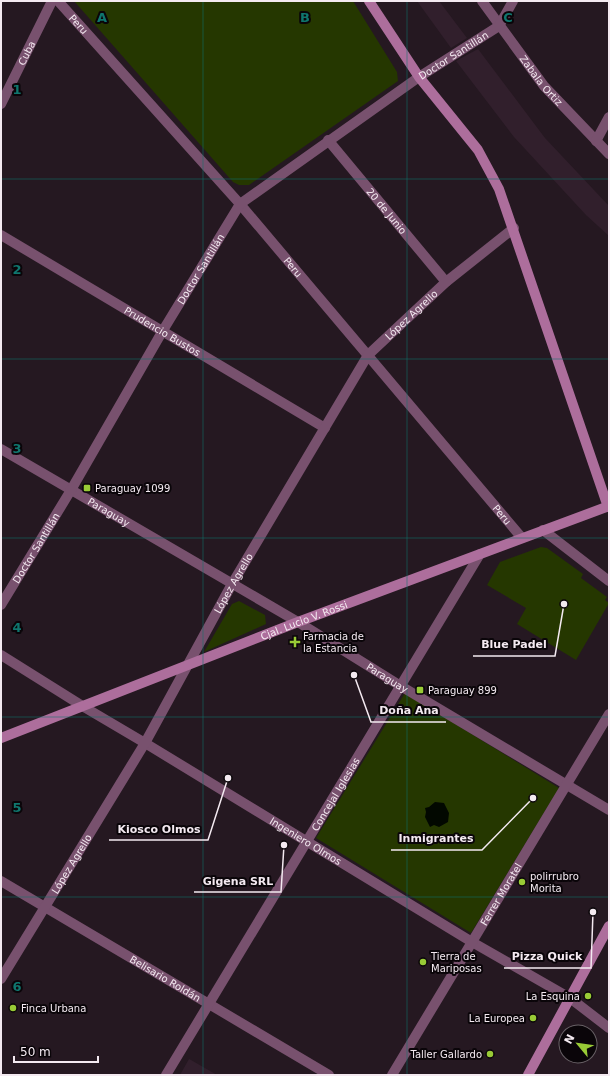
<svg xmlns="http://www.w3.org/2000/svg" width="610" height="1076" viewBox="0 0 610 1076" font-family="'DejaVu Sans',sans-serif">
<rect width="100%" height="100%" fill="#251821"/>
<path fill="#311f2c" d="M417 1H439L467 38 451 48Z
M478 49 545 138 609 206V236L586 215 514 137 456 61Z
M189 1059 191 1060 217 1075H180Z"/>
<path fill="#253700" d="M74 1H353L397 72 398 81 249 185H239L233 182Z
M541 547 547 548 583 574 581 578 607 597 605 600 609 603 576 660 517 624 526 608 487 585 500 562Z
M239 601 265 615 266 624 204 652 232 604Z
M405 693 559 788 471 933 316 838Z"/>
<path fill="#020800" d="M435 802 444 803 449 813 448 822 439 827 434 825 430 827 425 817 426 812 425 808 429 807Z"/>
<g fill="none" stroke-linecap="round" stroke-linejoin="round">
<g stroke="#78516e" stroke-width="10">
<path id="s1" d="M58 1 240 204 522 538"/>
<path id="s2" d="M482 1 544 86 609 154"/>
<path id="s3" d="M1 104 52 1"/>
<path id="s4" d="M328 140 446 282"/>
<path d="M596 141 609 117"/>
<path id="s5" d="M1 235 325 428"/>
<path id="s6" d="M1 449 298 622 399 685 609 810"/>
<path d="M543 530 609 581"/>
<path id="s7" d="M1 605 71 490 162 332 240 204 419 77 499 26 513 1"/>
<path id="s8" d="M1 655 84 707 145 743 472 942 570 998 609 1028"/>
<path id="s9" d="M1 881 329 1075"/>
<path id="s10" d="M1 979 145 743 232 584 368 355 446 282 514 228"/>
<path id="s11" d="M166 1075 480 554"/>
<path id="s12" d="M392 1075 609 714"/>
</g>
<g stroke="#ad6e9c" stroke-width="10">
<path d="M369 1 419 77 478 150 499 189 608 507"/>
<path id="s13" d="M1 738 298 622 609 506"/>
<path d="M528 1075 609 926"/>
</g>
</g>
<path fill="none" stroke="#0f766e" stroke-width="1" stroke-opacity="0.55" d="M203 1V1075M407 1V1075M1 179H609M1 359H609M1 538H609M1 717H609M1 897H609"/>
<g fill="#99cb36" stroke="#0a0509" stroke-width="1.5">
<rect x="83" y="484" width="8" height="8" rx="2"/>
<path d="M293 636h4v4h4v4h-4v4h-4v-4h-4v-4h4z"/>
<rect x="416" y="686" width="8" height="8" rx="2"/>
<circle cx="522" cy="882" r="4"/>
<circle cx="423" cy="962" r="4"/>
<circle cx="588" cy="996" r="4"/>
<circle cx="13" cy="1008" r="4"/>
<circle cx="533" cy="1018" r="4"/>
<circle cx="490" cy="1054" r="4"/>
</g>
<g text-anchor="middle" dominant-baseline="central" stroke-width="4" stroke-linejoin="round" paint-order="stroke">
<g font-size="10" fill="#f4eaf1" stroke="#0a0509">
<text stroke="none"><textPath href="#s1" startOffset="31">Peru</textPath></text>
<text stroke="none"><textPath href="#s3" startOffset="57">Cuba</textPath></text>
<text stroke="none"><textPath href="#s7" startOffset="727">Doctor Santillán</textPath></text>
<text stroke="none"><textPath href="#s2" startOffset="99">Zabala Ortiz</textPath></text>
<text stroke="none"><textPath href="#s4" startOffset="92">20 de Junio</textPath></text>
<text stroke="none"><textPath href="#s1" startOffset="355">Peru</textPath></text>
<text stroke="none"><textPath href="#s7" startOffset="391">Doctor Santillán</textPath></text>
<text stroke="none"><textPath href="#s10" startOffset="783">López Agrello</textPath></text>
<text stroke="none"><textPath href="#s5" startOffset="188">Prudencio Bustos</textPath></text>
<text stroke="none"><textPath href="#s6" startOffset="125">Paraguay</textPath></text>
<text stroke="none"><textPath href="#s1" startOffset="679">Peru</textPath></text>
<text stroke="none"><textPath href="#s7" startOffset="67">Doctor Santillán</textPath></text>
<text stroke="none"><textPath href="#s10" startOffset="459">López Agrello</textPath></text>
<text stroke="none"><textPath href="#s13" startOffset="325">Cjal. Lucio V. Rossi</textPath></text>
<text stroke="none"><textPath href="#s6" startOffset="449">Paraguay</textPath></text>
<text stroke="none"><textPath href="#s11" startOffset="328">Concejal Iglesias</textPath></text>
<text stroke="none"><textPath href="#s8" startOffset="357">Ingeniero Olmos</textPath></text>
<text stroke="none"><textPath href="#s10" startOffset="135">López Agrello</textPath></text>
<text stroke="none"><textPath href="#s12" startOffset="211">Ferrer Moratel</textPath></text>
<text stroke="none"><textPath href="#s9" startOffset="191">Belisario Roldán</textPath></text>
</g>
<g font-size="10" fill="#f4eaf1" stroke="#0a0509" text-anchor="start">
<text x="95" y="488">Paraguay 1099</text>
<text x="303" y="636">Farmacia de<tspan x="303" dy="12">la Estancia</tspan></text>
<text x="428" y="690">Paraguay 899</text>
<text x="530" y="876">polirrubro<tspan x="530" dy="12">Morita</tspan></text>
<text x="431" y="956">Tierra de<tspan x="431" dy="12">Mariposas</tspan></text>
<text x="580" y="996" text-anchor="end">La Esquina</text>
<text x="21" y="1008">Finca Urbana</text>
<text x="525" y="1018" text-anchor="end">La Europea</text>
<text x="482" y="1054" text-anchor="end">Taller Gallardo</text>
</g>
</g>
<g font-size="13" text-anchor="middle" font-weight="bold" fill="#0f766e" stroke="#0a0509" stroke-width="4" stroke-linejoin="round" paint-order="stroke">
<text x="102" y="22">A</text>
<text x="305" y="22">B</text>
<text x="508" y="22">C</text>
<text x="17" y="94">1</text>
<text x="17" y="274">2</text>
<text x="17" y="453">3</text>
<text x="17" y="632">4</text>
<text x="17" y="812">5</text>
<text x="17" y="991">6</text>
</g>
<path fill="none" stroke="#f4eaf1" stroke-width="1.5" d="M564 604L555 656H473M354 675L371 722H446M228 778L208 840H109M533 798L482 850H391M284 845L281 892H194M593 912L591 968H504"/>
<g fill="#f4eaf1" stroke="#0a0509" stroke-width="1.5">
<circle cx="564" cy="604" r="4"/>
<circle cx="354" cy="675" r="4"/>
<circle cx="228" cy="778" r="4"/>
<circle cx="533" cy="798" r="4"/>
<circle cx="284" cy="845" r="4"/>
<circle cx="593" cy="912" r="4"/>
</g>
<g font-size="11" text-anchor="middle" font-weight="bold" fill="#f4eaf1" stroke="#0a0509" stroke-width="4" stroke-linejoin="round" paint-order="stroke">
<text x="514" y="648">Blue Padel</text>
<text x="409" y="714">Doña Ana</text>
<text x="159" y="833">Kiosco Olmos</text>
<text x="436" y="842">Inmigrantes</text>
<text x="238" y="885">Gigena SRL</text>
<text x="547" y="960">Pizza Quick</text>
</g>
<rect width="610" height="1076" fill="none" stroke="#f4eaf1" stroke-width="4"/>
<g transform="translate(578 1044) rotate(299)"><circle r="19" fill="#0a0509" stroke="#686166"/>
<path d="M0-3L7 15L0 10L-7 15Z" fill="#99cb36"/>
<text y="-6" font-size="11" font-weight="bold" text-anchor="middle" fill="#f4eaf1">N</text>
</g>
<path d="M14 1056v6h84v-6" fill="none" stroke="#f4eaf1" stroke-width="2"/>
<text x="20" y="1056" font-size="12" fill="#f4eaf1" stroke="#0a0509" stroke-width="3" paint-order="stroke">50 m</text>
</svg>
